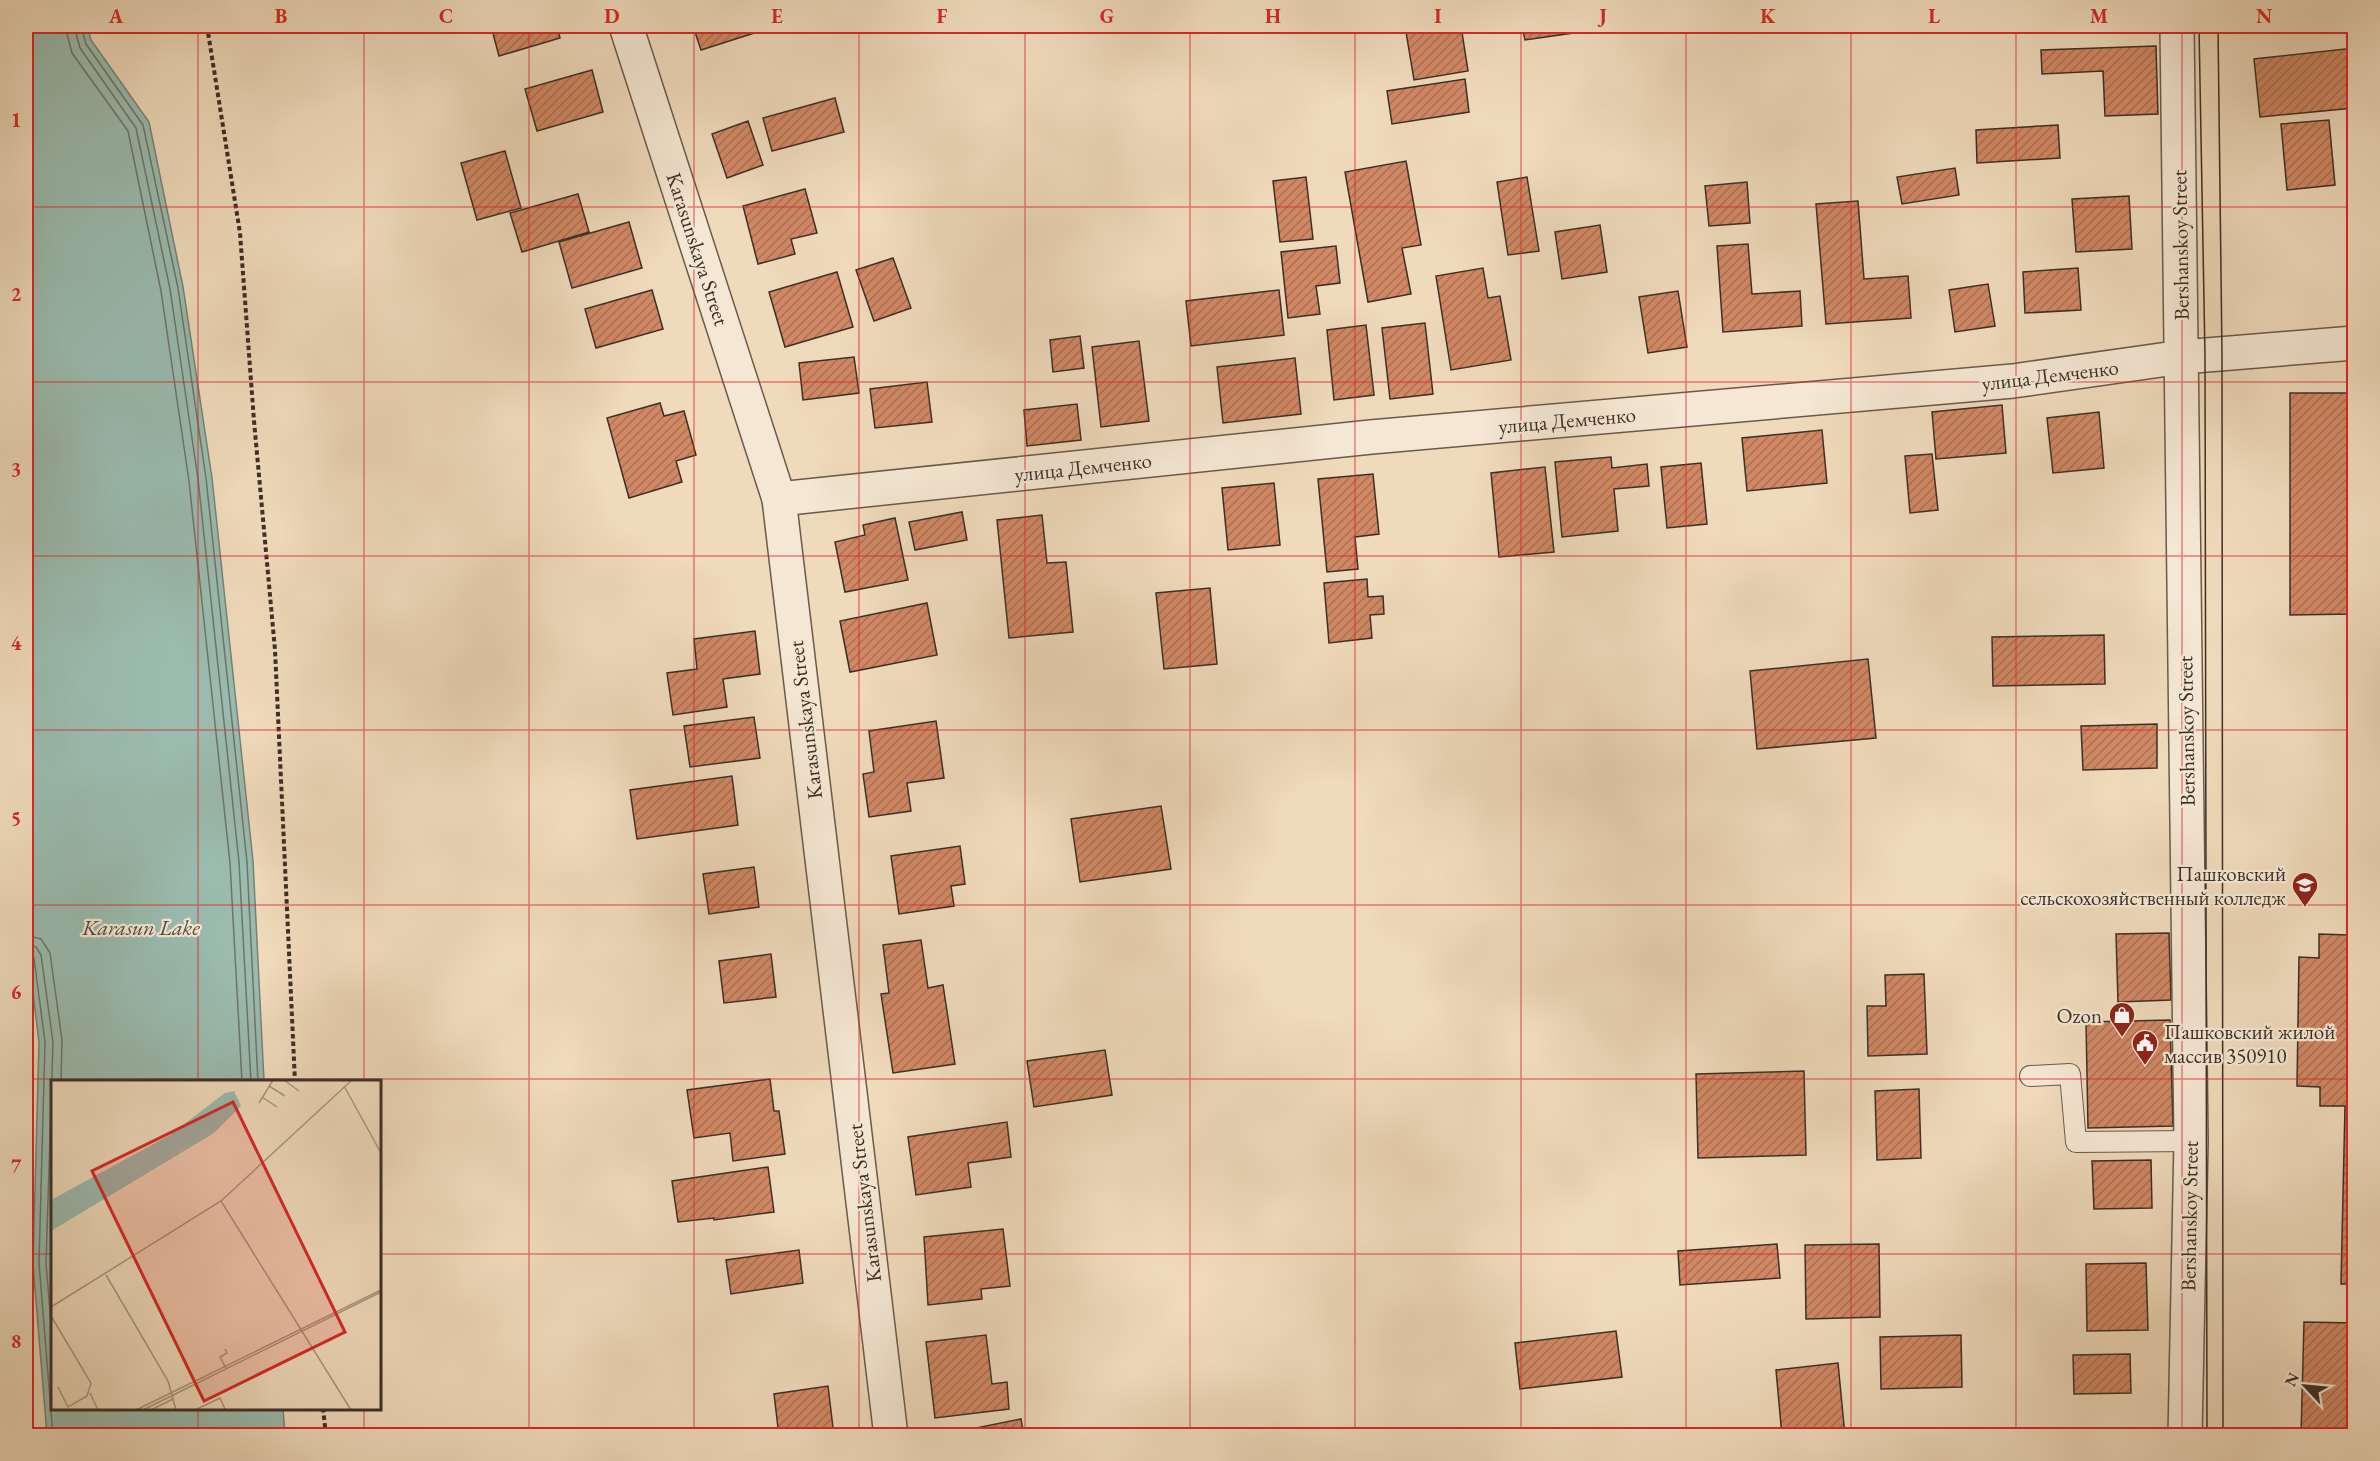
<svg xmlns="http://www.w3.org/2000/svg" width="2380" height="1461" viewBox="0 0 2380 1461" font-family="'EB Garamond',serif">
<defs>
<pattern id="building-hatch" width="6" height="6" patternUnits="userSpaceOnUse" patternTransform="scale(1.5)"><rect width="6" height="6" fill="#d18865"/><path d="M-1 1l2-2M0 6l6-6M5 7l2-2" fill="none" stroke="#ab7053"/></pattern>
</defs>
<rect width="100%" height="100%" fill="#efdabb"/>
<filter id="stains"><feTurbulence type="fractalNoise" baseFrequency=".00333" numOctaves="4"/><feColorMatrix values="0 0 0 0 .2 0 0 0 0 .09 0 0 0 0 .02 0 0 0 .5 -.17"/></filter>
<radialGradient id="worn" r=".72"><stop offset=".6" stop-color="#630" stop-opacity="0"/><stop offset="1" stop-color="#630" stop-opacity=".3"/></radialGradient>
<path fill="#9abbae" stroke="#758378" stroke-width="1.5" d="M26 26H87L91 40 149 122 183 287 212 478 253 861 264 1081 52 1082V1408L283 1409 285 1435H47L33 1264 39 1042 26 936Z"/>
<g fill="none" stroke-linecap="round" stroke-linejoin="round">
<path stroke="#6c756a" stroke-width="1.5" d="M65 26 72 53 128 131 161 291 189 481 230 863 242 1082
M74 26 80 48 136 128 170 289 198 479 239 862 251 1082
M81 26 86 44 143 125 178 288 206 478 247 862 258 1082
M26 935 41 939 50 953 62 1040 61 1082
M26 944 36 947 41 955 53 1042 46 1263 52 1335
M26 952 31 953 34 958 45 1042 39 1263 53 1436"/>
</g>
<path fill="url(#building-hatch)" stroke="#3d2f26" stroke-width="1.5" d="M491 26H557L560 38 499 56Z
M693 26H776L701 50Z
M1405 26H1461L1468 71 1414 80Z
M1522 26H1572L1573 33 1525 40Z
M2002 26H2074V29L2003 32Z
M2271 26H2321V30L2270 29Z
M2156 46 2158 114 2105 116 2103 71 2042 74 2041 50Z
M2354 48V108L2260 117 2254 59Z
M592 70 603 112 537 131 525 89Z
M1465 79 1469 112 1392 124 1387 91Z
M835 98 844 132 772 151 763 118Z
M2329 120 2335 185 2287 190 2281 124Z
M748 121 763 165 727 178 712 134Z
M2058 125 2060 158 1977 163 1976 130Z
M505 151 521 208 477 220 461 163Z
M1406 161 1421 245 1402 248 1411 294 1368 302 1345 172Z
M1955 168 1959 195 1902 204 1897 177Z
M1306 177 1313 239 1280 242 1273 181Z
M1527 177 1539 251 1508 255 1497 182Z
M1747 182 1750 223 1709 226 1705 186Z
M805 189 817 233 791 239 795 254 758 264 743 206Z
M578 194 589 232 522 252 510 213Z
M2129 196 2132 249 2076 252 2072 199Z
M1858 201 1864 279 1908 276 1911 318 1826 324 1816 204Z
M629 222 642 268 572 288 559 242Z
M1600 225 1607 272 1562 279 1555 232Z
M1748 244 1752 294 1800 291 1802 326 1723 332 1717 246Z
M1336 246 1340 283 1316 286 1320 314 1288 318 1281 252Z
M893 258 911 308 874 321 856 270Z
M1483 268 1488 298 1500 296 1511 360 1451 370 1436 276Z
M2078 268 2081 310 2025 313 2023 272Z
M837 272 853 327 785 347 769 292Z
M1988 284 1995 326 1955 332 1949 290Z
M652 290 663 329 596 348 585 309Z
M1279 290 1284 335 1191 346 1186 301Z
M1678 291 1687 347 1648 353 1639 297Z
M1425 323 1433 394 1390 399 1382 328Z
M1366 325 1374 395 1334 400 1327 330Z
M1080 336 1084 368 1053 372 1050 340Z
M1139 341 1149 421 1101 427 1092 347Z
M854 357 859 393 803 400 799 363Z
M1295 358 1301 414 1223 423 1217 367Z
M927 382 932 422 875 428 870 389Z
M2290 393H2354V614L2290 615Z
M660 403 664 416 684 411 696 455 676 461 682 482 629 498 607 418Z
M1077 404 1081 440 1027 446 1024 410Z
M2002 405 2006 453 1936 459 1932 412Z
M2099 412 2104 468 2053 473 2047 418Z
M1822 430 1827 483 1747 491 1742 438Z
M1932 454 1938 510 1910 513 1905 456Z
M1611 457 1612 468 1647 464 1649 486 1614 489 1618 531 1562 537 1555 462Z
M1701 463 1707 524 1667 528 1661 467Z
M1545 467 1554 552 1499 557 1491 473Z
M1373 474 1379 534 1355 537 1358 569 1327 572 1318 479Z
M1274 483 1280 545 1228 550 1222 488Z
M962 512 967 540 915 550 909 522Z
M1042 515 1047 563 1066 562 1073 632 1009 638 997 520Z
M895 518 908 580 845 592 835 542 865 535 863 525Z
M1367 579 1368 597 1383 596 1384 614 1370 615 1372 638 1329 643 1324 583Z
M1210 588 1217 664 1164 669 1156 593Z
M927 603 937 655 850 672 840 621Z
M755 631 760 674 723 679 727 707 673 715 667 673 697 669 694 639Z
M2104 635 2105 684 1993 686 1992 637Z
M1868 659 1876 738 1757 749 1750 671Z
M754 717 760 758 690 767 684 726Z
M936 721 944 778 907 783 911 811 869 817 863 774 874 772 869 731Z
M2157 724V768L2083 770 2081 726Z
M2352 758H2354V1284H2341L2345 1106H2320V1087L2297 1086 2299 957 2319 958V934L2349 935Z
M732 776 738 825 637 839 630 790Z
M1161 806 1171 869 1080 882 1071 819Z
M960 846 965 884 951 886 954 906 899 914 891 856Z
M754 867 759 907 709 914 703 874Z
M2169 933 2171 1000 2118 1002 2116 934Z
M921 940 928 988 943 985 955 1064 893 1073 881 994 889 993 883 945Z
M771 954 776 997 724 1003 719 961Z
M1924 974 1927 1054 1868 1056 1867 1006H1886L1885 975Z
M2170 1020 2173 1126 2088 1128 2086 1022Z
M1105 1050 1112 1095 1034 1107 1027 1061Z
M1804 1071 1806 1155 1698 1158 1696 1074Z
M770 1079 774 1111H779L785 1154 733 1161 730 1133 694 1138 687 1090Z
M1919 1089 1921 1158 1877 1160 1875 1091Z
M1007 1122 1011 1157 968 1163 971 1187 916 1195 908 1137Z
M2151 1160 2152 1208 2094 1209 2092 1161Z
M768 1167 774 1212 714 1220V1218L678 1222 672 1181Z
M1003 1229 1010 1286 981 1289 982 1299 928 1305 924 1237Z
M1777 1244 1780 1278 1680 1285 1678 1251Z
M1879 1244 1880 1317 1806 1319 1805 1245Z
M799 1250 803 1283 731 1294 726 1260Z
M2146 1263 2148 1330 2087 1331 2086 1264Z
M2304 1322 2354 1323V1436H2301Z
M1616 1331 1622 1377 1520 1389 1515 1343Z
M986 1335 992 1384 1007 1382 1009 1409 935 1418 926 1342Z
M1961 1335 1962 1387 1881 1389 1880 1337Z
M2130 1354 2131 1393 2074 1394 2073 1355Z
M1838 1363 1845 1436H1782L1776 1370Z
M828 1386 834 1436H779L774 1394Z
M1021 1419 1024 1436H967L966 1430Z"/>
<g fill="none" stroke-linecap="round" stroke-linejoin="round">
<g stroke="#6a5a4b" stroke-width="22">
<path id="service" d="M2030 1076 2070 1074 2076 1142 2191 1141"/>
</g>
<g stroke="#6a5a4b" stroke-width="36">
<path id="minor" d="M2177 26 2191 1141 2185 1436
M779 499 1371 437 2013 381 2182 357 2354 343"/>
</g>
<g stroke="#6a5a4b" stroke-width="36">
<path id="tertiary" d="M626 26 779 499 891 1436"/>
</g>
<path stroke="#3d2f26" stroke-width="4" stroke-dasharray="4.5 3" stroke-linecap="butt" d="M207 26 240 233 254 421 275 650 295 1082
M323 1408 326 1436"/>
<use href="#service" stroke="#f5e7d3" stroke-width="20"/>
<use href="#minor" stroke="#f5e7d3" stroke-width="33"/>
<use href="#tertiary" stroke="#f5e7d3" stroke-width="33"/>
<path stroke="#3d2f26" stroke-width="1.5" d="M2199 26 2205 356 2207 1436
M2218 26 2222 355 2223 1436"/>
</g>
<path fill="none" stroke="#d62828" stroke-width="1.5" stroke-opacity="0.55" d="M198 26V1082M364 26V1082M529 26V1436M694 26V1436M859 26V1436M1025 26V1436M1190 26V1436M1355 26V1436M1521 26V1436M1686 26V1436M1851 26V1436M2016 26V1436M2182 26V1436M26 207H2354M26 382H2354M26 556H2354M26 730H2354M26 905H2354M26 1079H2354M26 1254H52M380 1254H2354M198 1408V1436M364 1408V1436"/>
<defs>
<g id="university-pin" transform="scale(1.35)"><path d="M0 17L-7.5 6A9.5 9.5 0 1 1 7.5 6Z" fill="#8f2418" stroke="#f5e7d3"/><path d="M0-5L7-2L0 1L-7-2ZM-4 1L0 2.5L4 1V4Q0 6-4 4Z" fill="#fff"/></g>
<g id="shop-pin" transform="scale(1.35)"><path d="M0 17L-7.5 6A9.5 9.5 0 1 1 7.5 6Z" fill="#8f2418" stroke="#f5e7d3"/><path d="M-5-2.5h2.3a2.7 3.5 0 0 1 5.4 0H5L5.5 6h-11ZM-1.5-2.5h3a1.5 2.3 0 0 0-3 0Z" fill="#fff"/></g>
<g id="civic-pin" transform="scale(1.35)"><path d="M0 17L-7.5 6A9.5 9.5 0 1 1 7.5 6Z" fill="#8f2418" stroke="#f5e7d3"/><path d="M-.6-6.5H3V-4.5H.6V-3L4-1V1h2V6H-6V1h2V-1L-.6-3ZM-1.2 2.5V6h2.4V2.5Z" fill="#fff"/></g>
</defs>
<g fill-rule="evenodd">
<use href="#university-pin" x="2305" y="885"/>
<use href="#shop-pin" x="2122" y="1015"/>
<use href="#civic-pin" x="2145" y="1043"/>
</g>
<g text-anchor="middle" dominant-baseline="central" stroke-width="4.5" stroke-linejoin="round" paint-order="stroke">
<g font-size="21" fill="#3d2f26" stroke="#f5e7d3">
<text transform="translate(2180 245) rotate(-91)">Bershanskoy Street</text>
<text transform="translate(698 249) rotate(72)">Karasunskaya Street</text>
<text transform="translate(2050 375) rotate(-7)">улица Демченко</text>
<text transform="translate(1567 420) rotate(-5)">улица Демченко</text>
<text transform="translate(1083 467) rotate(-6)">улица Демченко</text>
<text transform="translate(805 720) rotate(-97)">Karasunskaya Street</text>
<text transform="translate(2186 731) rotate(-91)">Bershanskoy Street</text>
<text transform="translate(864 1203) rotate(-97)">Karasunskaya Street</text>
<text transform="translate(2189 1216) rotate(-89)">Bershanskoy Street</text>
</g>
<g font-size="21" fill="#3d2f26" stroke="#f5e7d3" text-anchor="end">
<text x="2286" y="873">Пашковский<tspan x="2286" dy="24">сельскохозяйственный колледж</tspan></text>
<text x="2102" y="1015">Ozon</text>
<text x="2164" y="1031" text-anchor="start">Пашковский жилой<tspan x="2164" dy="24">массив 350910</tspan></text>
</g>
<g font-size="22" font-style="italic" fill="#504b41" stroke="#f5e7d3">
<text x="141" y="927">Karasun Lake</text>
</g>
</g>
<g transform="translate(51 1080)">
<rect width="330" height="330" fill="#efdabb"/>
<path d="M183 11 190 26 163 53 0 151V120L119 55 174 13Z" fill="#9abbae"/>
<path fill="none" stroke="#a8967f" stroke-width="1.5" d="M233 0 248 11M218 6 234 16M293 6 330 73M211 17 226 27M208 23 222 0M170 121 300 330M55 195 117 301 125 330M0 227 170 121 301 0M0 236 40 303 36 316 17 327 7 307M174 269 176 273 169 277 175 288M39 313 47 330M85 330 330 210M92 330 330 212M100 330 122 319M144 330 169 318 174 329 170 330"/>
<path fill="#d62828" fill-opacity="0.15" stroke="#d62828" stroke-width="3" d="M182 22 294 252 153 321 41 91Z"/>
<rect width="330" height="330" fill="none" stroke="#3d2f26" stroke-width="3"/>
</g>
<rect width="2380" height="1461" fill="none" stroke="#efdabb" stroke-width="66"/>
<g transform="translate(2305 1386) rotate(296)" stroke="#f5e7d3" stroke-width="4.5" paint-order="stroke">
<path d="M0-4.5L10 22L0 15L-10 22Z" fill="#3d2f26"/>
<text y="-9" font-size="16" font-weight="bold" text-anchor="middle" fill="#3d2f26">N</text>
</g>
<rect x="33" y="33" width="2314" height="1395" fill="none" stroke="#d62828" stroke-width="2"/>
<g font-size="20" text-anchor="middle" font-weight="bold" fill="#d62828">
<text x="116" y="23">A</text>
<text x="281" y="23">B</text>
<text x="446" y="23">C</text>
<text x="612" y="23">D</text>
<text x="777" y="23">E</text>
<text x="942" y="23">F</text>
<text x="1107" y="23">G</text>
<text x="1273" y="23">H</text>
<text x="1438" y="23">I</text>
<text x="1603" y="23">J</text>
<text x="1768" y="23">K</text>
<text x="1934" y="23">L</text>
<text x="2099" y="23">M</text>
<text x="2264" y="23">N</text>
<text x="16" y="127">1</text>
<text x="16" y="301">2</text>
<text x="16" y="476">3</text>
<text x="16" y="650">4</text>
<text x="16" y="825">5</text>
<text x="16" y="999">6</text>
<text x="16" y="1173">7</text>
<text x="16" y="1348">8</text>
</g>
<rect width="100%" height="100%" filter="url(#stains)"/>
<rect width="100%" height="100%" fill="url(#worn)"/>
</svg>
